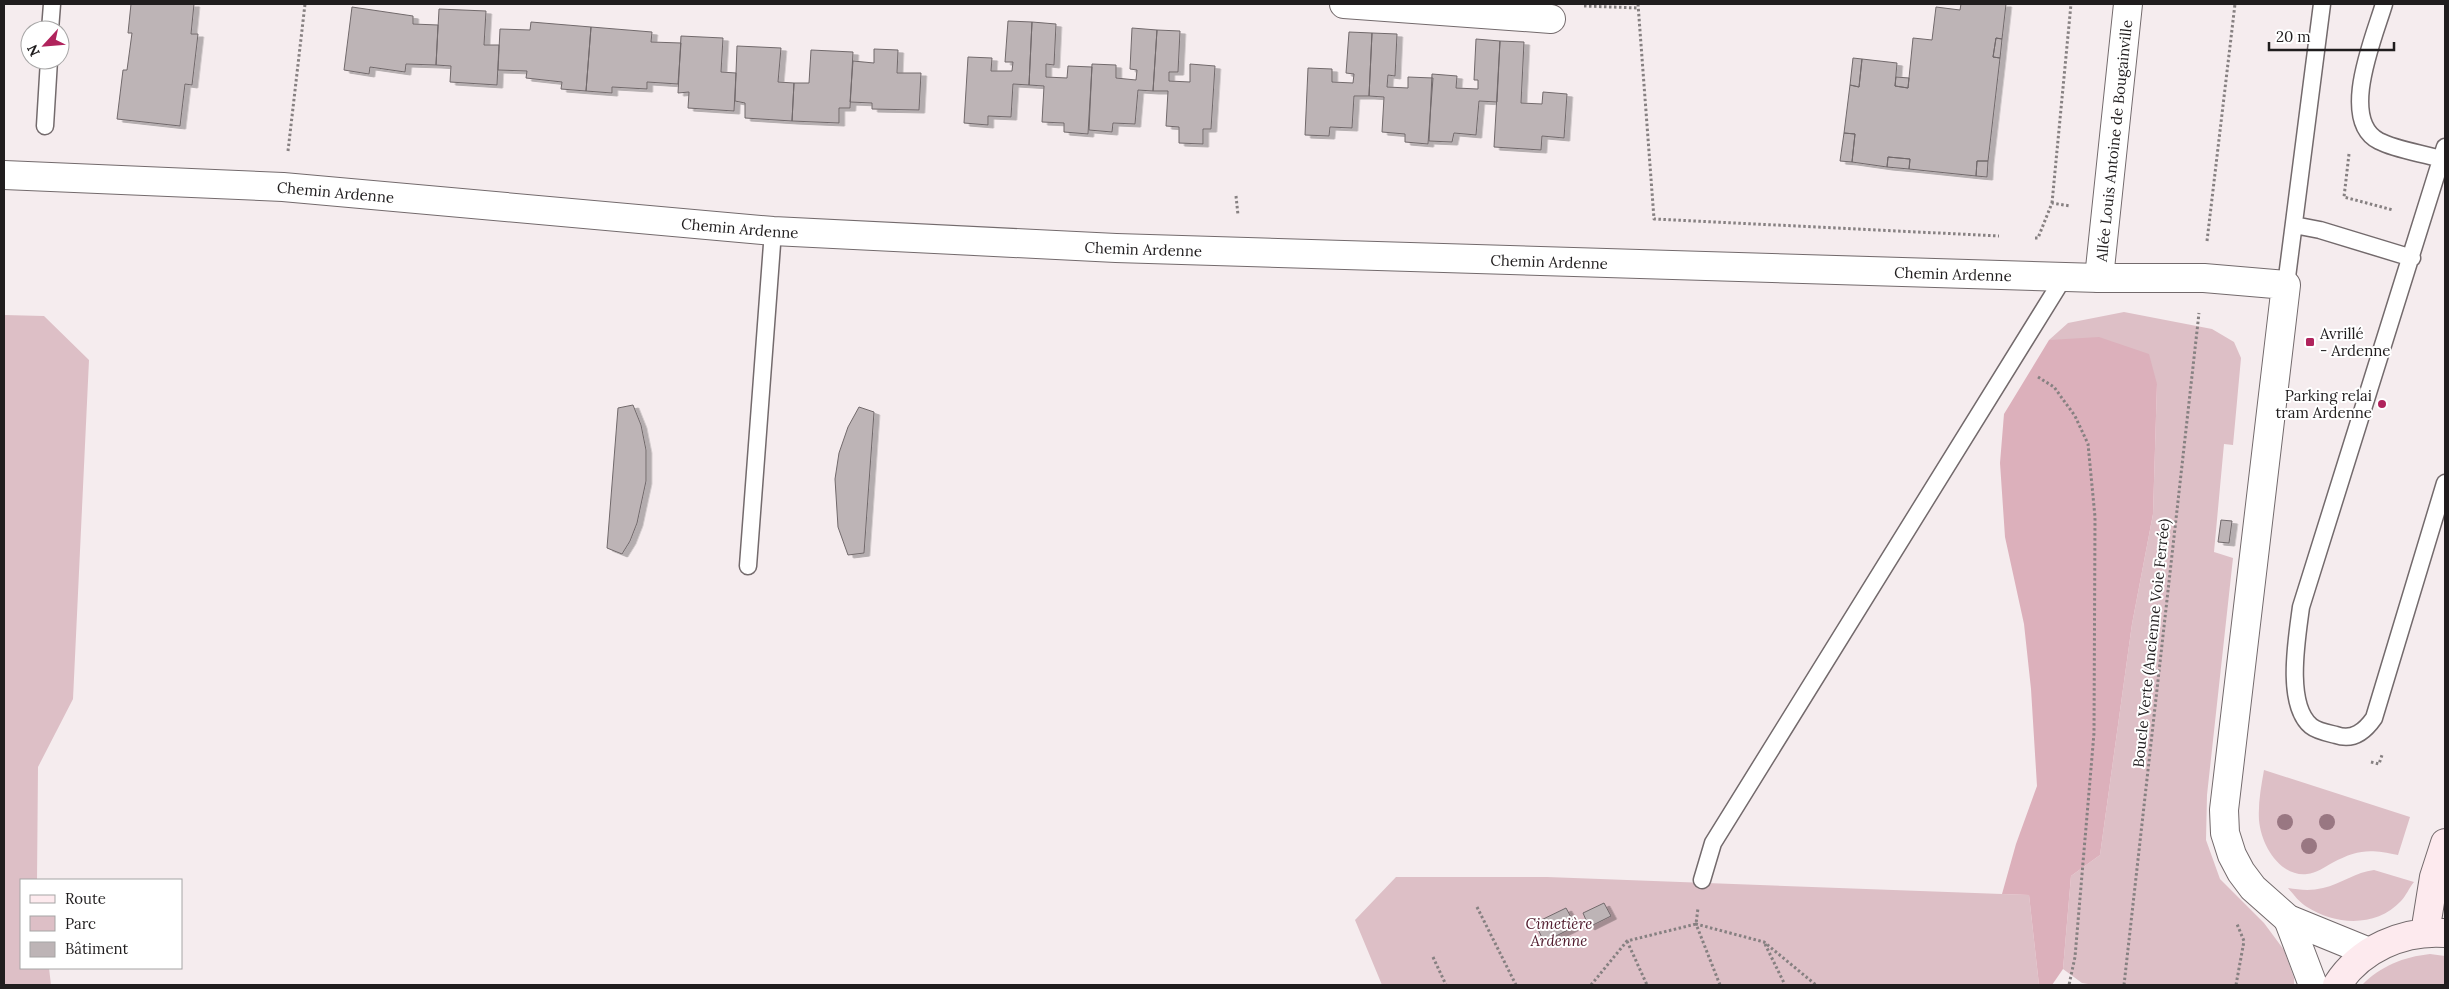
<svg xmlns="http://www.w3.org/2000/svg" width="2449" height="989" viewBox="0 0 2449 989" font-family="Lora,serif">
<defs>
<filter id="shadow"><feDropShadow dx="5.5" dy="3" stdDeviation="0" flood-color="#0004"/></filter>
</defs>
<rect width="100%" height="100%" fill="#f5ecee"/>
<path fill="#ddbfc6" d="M2124 312 2212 329 2234 342 2241 358 2233 445 2224 444 2214 552 2233 558 2207 795 2206 840 2220 879 2264 923 2284 950 2294 978V985H2094L2082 983 2063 969 2071 876 2100 855 2132 624 2153 514 2157 384 2049 340 2068 323Z
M4 315 44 316 89 360 73 699 38 767 37 880H21V968H49L51 985H4Z
M2264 770 2410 817 2398 855C2370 849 2358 849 2332 863 2325 867 2316 873 2307 874 2280 877 2261 845 2259 820 2258 803 2261 787 2264 770Z
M2374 870 2414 882C2409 888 2406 896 2401 901 2376 928 2335 925 2307 907 2300 903 2294 895 2288 888 2300 890 2311 891 2323 888 2341 884 2356 872 2374 870Z
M1396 877H1547L2029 895 2039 985H1382L1355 920Z
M2430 954 2445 956V985H2362C2381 966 2403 957 2430 954Z"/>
<path fill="#dcb0bb" d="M2099 337 2149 354 2157 384 2153 514 2132 624 2100 855 2071 876 2063 969 2052 985H2039L2029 895 2002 894 2016 844 2037 786 2031 689 2024 624 2005 537 2000 463 2004 414 2049 340Z"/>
<path fill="#bdb4b6" stroke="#71696b" filter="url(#shadow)" d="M131 4H194L191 34H198L192 85 185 84 180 126 117 119 123 70H127L132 33H128Z
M1961 4H2006L2002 39 1996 38 1993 57 2000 58 1988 161H1977L1976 176 1909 169 1910 159 1888 157 1887 167 1852 162 1855 134 1844 133 1850 85 1859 87 1862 59 1897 63 1895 86 1908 88 1913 38 1932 40 1936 7 1960 10Z
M352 7 413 16V24L438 25 436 65 406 64 405 72 370 67 369 74 344 70Z
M439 9 486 11 484 45H499L497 85 450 82 451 66 436 65Z
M1008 21 1032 22 1029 85 1013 84 1011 117 988 116V125L964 123 968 57 992 58 991 71H1012L1013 62H1005Z
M531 22 591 27 586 91 561 89 562 82 526 78 527 71 498 70 500 29 530 30Z
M1032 22 1056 24 1054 65 1046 64V77L1067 78 1068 66 1092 67 1088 134 1064 132V123L1042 122 1044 86 1029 85Z
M591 27 652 32 651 42 681 43 678 84 647 82V89L612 87V93L586 91Z
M1132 28 1157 30 1153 91 1138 90 1135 124 1113 123 1112 132 1089 130 1092 64 1116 65V78L1136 80 1137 70 1130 69Z
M1157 30 1180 31 1178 72H1169V81L1190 82V64L1215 66 1211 129H1203V144L1179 143V127L1166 126 1168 91H1153Z
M1349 32 1372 33 1369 96H1354L1352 128 1330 127 1329 136 1305 135 1308 68 1332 69V82L1353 83 1354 74 1346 73Z
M1372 33 1397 34 1395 76 1388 75 1387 87 1408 88V77L1433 78 1428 144 1405 142V134L1382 132 1384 97 1369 96Z
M681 36 723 38 721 72 736 73 734 111 688 108 689 92 678 93Z
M1996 38 2002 39 2000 58 1993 57Z
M1476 39 1500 41 1497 102 1479 101 1476 135 1454 133 1452 142 1429 141 1432 74 1457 76 1456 88 1478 89V80H1474Z
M1500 41 1524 42 1521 103 1542 104 1543 92 1567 94 1564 138 1542 136 1541 150 1494 147Z
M737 46 781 48 778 82 794 83 792 121 745 118V103L735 101Z
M874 49 898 50 897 73H921L919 110 872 109V103L850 102 853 61 874 63Z
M811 50 853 52 850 108H839V123L792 121 794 83H809Z
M1853 58 1862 59 1859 87 1850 85Z
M1896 77 1909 78 1908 88 1895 86Z
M1844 133 1855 134 1852 162 1840 161Z
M1888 157 1910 159 1909 169 1887 167Z
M1977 161H1988L1987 177 1976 176Z
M633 405 641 425 646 450V481L637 523 630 541 622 554 607 548 618 408Z
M859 407 874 412 864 553 848 555 838 527 835 479 839 453 848 427Z
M2221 520 2232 521 2229 543 2218 542Z
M1604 903 1611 916 1589 927 1583 913Z
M1566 908 1576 926 1544 942 1535 923Z"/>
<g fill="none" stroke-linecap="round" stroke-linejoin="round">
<g stroke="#736a6c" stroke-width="19">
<path id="service" d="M2384 4C2375 35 2338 120 2379 141 2397 150 2421 153 2441 159
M50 30 52 4
M45 126 49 60
M2445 147 2301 607C2297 638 2285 704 2311 726 2317 731 2328 733 2336 735 2353 741 2365 731 2374 718L2445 483
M2294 225 2320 230 2412 258
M2286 285 2322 4
M748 566 773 231
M1702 880 1713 843 2064 277"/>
</g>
<g stroke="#736a6c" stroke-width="30">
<g id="minor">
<path d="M1344 4 1551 19"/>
<path id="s1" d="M2099 278 2128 4"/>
</g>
</g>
<g stroke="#736a6c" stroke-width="30">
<g id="tertiary">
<path id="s2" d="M4 175 283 187 773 231 1116 248 2099 278H2204L2286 285 2224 810 2225 833 2232 855 2241 872 2253 888 2288 919 2369 952"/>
<path d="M2288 919 2313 985"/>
</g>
</g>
<g stroke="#736a6c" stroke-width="30">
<path id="secondary" d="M2425 933 2434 877 2445 843
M2337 985C2360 949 2403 930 2445 933"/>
</g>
<path stroke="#868081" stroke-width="3" stroke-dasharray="2.5 2.5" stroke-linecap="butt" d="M1638 4 1654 219 1999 236
M1584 6 1639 8
M288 151 305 4
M2349 154 2344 197 2393 210
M1236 196 1238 215
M2052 203 2071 4
M2035 238H2038L2052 203 2070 206
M2207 241 2235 4
M2038 377 2054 387 2075 416 2088 444 2095 517 2094 733 2075 957 2069 985
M2371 762 2379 764 2382 755
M1477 907 1516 985
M1627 941 1647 985
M1765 944 1785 985
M1433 957 1446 985
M1591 985 1627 941 1696 924 1698 908
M1720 985 1696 924 1764 942 1816 985
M2124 985 2199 313
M2236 985 2244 941 2237 924"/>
<use href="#service" stroke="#fff" stroke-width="16"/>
<use href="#minor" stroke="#fff" stroke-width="28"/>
<use href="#tertiary" stroke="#fff" stroke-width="28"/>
<use href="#secondary" stroke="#fdeaee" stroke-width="28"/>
</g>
<g fill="#997782">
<circle cx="2285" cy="822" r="8"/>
<circle cx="2327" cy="822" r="8"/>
<circle cx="2309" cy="846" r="8"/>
</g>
<g fill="#b0235c" stroke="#fff" stroke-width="2">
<rect x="2305" y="337" width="10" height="10" rx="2.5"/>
<circle cx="2382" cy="404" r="5"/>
</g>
<g text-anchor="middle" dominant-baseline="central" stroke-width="4" stroke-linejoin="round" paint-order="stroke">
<g font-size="15" fill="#201d1e" stroke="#fff">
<text stroke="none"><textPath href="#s1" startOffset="138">Allée Louis Antoine de Bougainville</textPath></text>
<text stroke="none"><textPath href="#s2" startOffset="332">Chemin Ardenne</textPath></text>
<text stroke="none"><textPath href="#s2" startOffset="738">Chemin Ardenne</textPath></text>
<text stroke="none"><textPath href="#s2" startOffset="1142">Chemin Ardenne</textPath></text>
<text stroke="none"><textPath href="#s2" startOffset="1548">Chemin Ardenne</textPath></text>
<text stroke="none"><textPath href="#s2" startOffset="1952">Chemin Ardenne</textPath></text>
<text transform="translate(2151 643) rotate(-84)">Boucle Verte (Ancienne Voie Ferrée)</text>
</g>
<g font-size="15" fill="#201d1e" stroke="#fff" text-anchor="start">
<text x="2320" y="333">Avrillé<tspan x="2320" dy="17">- Ardenne</tspan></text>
<text x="2372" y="395" text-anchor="end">Parking relai<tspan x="2372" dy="17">tram Ardenne</tspan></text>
</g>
<g font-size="15" font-style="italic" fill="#4e182a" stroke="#fff">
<text x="1559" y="923">Cimetière<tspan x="1559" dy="17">Ardenne</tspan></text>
</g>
</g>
<rect width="2449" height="989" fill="none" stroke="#201d1e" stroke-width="10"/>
<rect x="20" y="879" width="162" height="90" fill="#ffffff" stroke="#a6a5a5"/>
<rect x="30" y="895" width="25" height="8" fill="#fdeaee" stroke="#a6a5a5"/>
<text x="65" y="904" font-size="15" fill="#201d1e">Route</text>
<rect x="30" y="916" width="25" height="15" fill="#ddbfc6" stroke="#a6a5a5"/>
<text x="65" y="929" font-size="15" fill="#201d1e">Parc</text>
<rect x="30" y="942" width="25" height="15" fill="#bdb4b6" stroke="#a6a5a5"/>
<text x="65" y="954" font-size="15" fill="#201d1e">Bâtiment</text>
<g transform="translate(45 45) rotate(244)"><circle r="24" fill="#ffffff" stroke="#a6a5a5"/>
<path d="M0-4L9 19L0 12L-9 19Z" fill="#b0235c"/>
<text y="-8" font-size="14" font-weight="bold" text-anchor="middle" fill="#201d1e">N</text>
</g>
<path d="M2269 42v8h125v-8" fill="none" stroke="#201d1e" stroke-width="2.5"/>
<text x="2276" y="42" font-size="15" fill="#201d1e" stroke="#ffffff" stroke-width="4" paint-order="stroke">20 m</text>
</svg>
